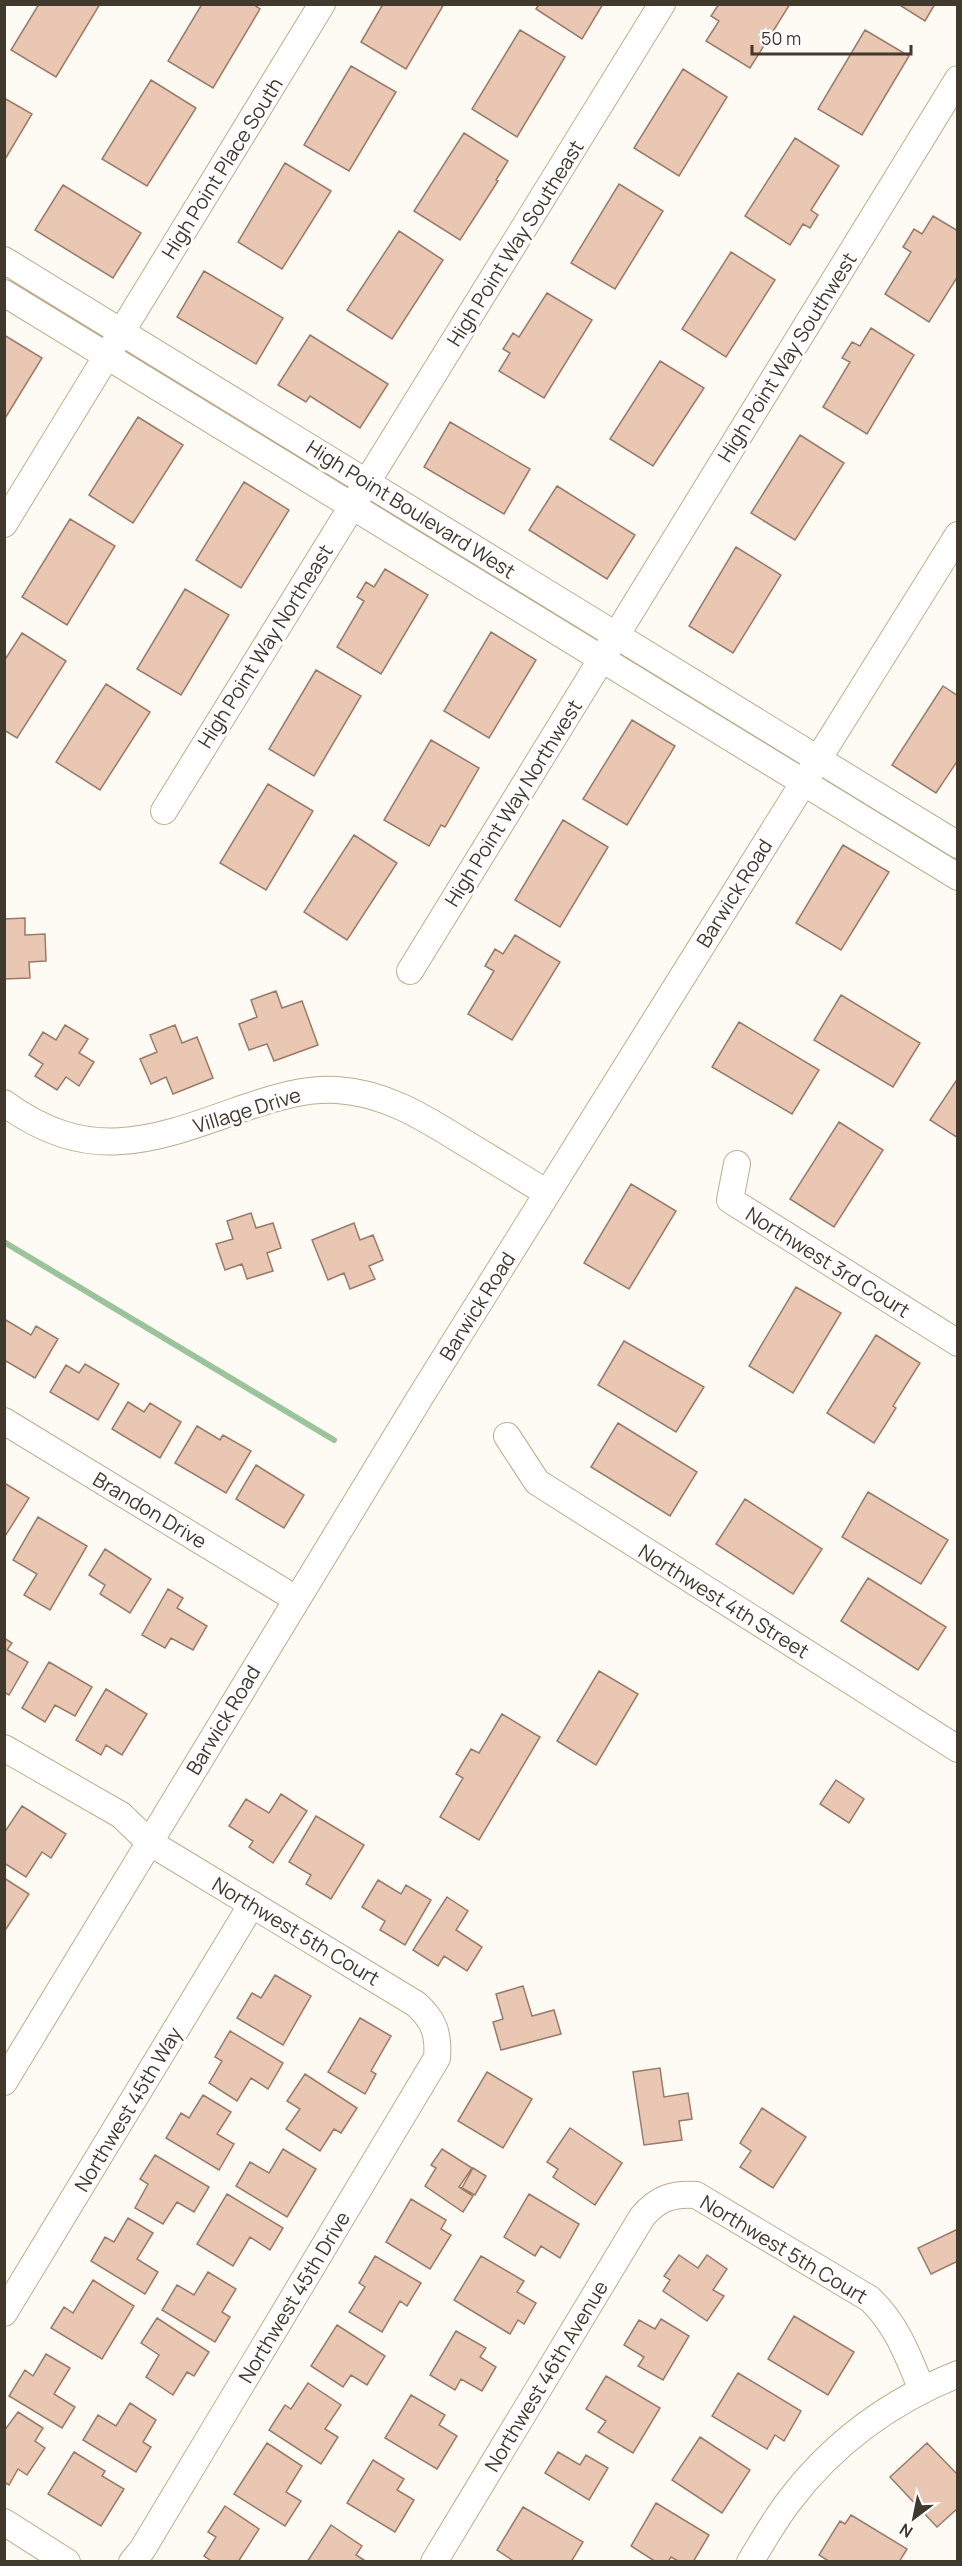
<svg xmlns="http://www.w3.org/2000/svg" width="962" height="2566" viewBox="0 0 962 2566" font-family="Manrope,sans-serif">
<rect width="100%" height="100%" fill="#fefbf4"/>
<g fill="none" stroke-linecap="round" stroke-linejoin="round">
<path stroke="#9bc49a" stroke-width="6" d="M4 1242 334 1440"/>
</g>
<path fill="#e9c7b3" stroke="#9a7a68" stroke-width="1.5" d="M39 4H100L56 77 11 50Z
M202 4H253L260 9 213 88 168 61Z
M383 4H444L406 69 361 42Z
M539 4H603L582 39 536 9Z
M719 4H790L750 68 706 41 719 21 711 16Z
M898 4H935L925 21Z
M520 30 565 57 517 137 472 109Z
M865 30 909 56 862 135 818 109Z
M351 66 396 92 349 171 304 145Z
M683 69 727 97 679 176 634 148Z
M151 80 196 108 147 186 102 159Z
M4 98 32 114 4 161Z
M464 133 508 161 496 180 498 181 460 240 414 211Z
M795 138 839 166 811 210 818 215 810 228 803 224 790 245 745 216Z
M285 163 331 191 282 269 238 242Z
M619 184 663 211 615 289 571 263Z
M63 185 141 233 113 278 35 230Z
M933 216 958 231V276L929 322 885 294 911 252 903 247 914 229 922 234Z
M399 231 443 260 392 339 347 310Z
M731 252 775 280 726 357 682 329Z
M204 271 283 318 256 364 177 317Z
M547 293 592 320 544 398 499 371 510 353 503 349 513 333 519 337Z
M871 328 914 355 867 434 823 407 850 362 842 358 852 342 860 346Z
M4 335 42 358 4 420Z
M310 335 388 384 360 428 310 396 306 402 278 385Z
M660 361 704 388 653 466 610 439Z
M138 417 183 445 133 523 89 495Z
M450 422 530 469 504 514 424 467Z
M800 435 844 463 795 540 751 513Z
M244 482 289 510 241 588 196 560Z
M557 486 635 535 607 579 529 530Z
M70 519 115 546 67 625 22 597Z
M736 547 781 575 733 653 689 626Z
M385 569 428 595 381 674 337 647 364 601 357 597 366 582 374 587Z
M185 589 229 615 181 695 137 669Z
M491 632 536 660 489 738 444 711Z
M22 633 66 661 17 738 4 730V661Z
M316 670 361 696 314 776 269 749Z
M106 684 150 712 100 790 56 762Z
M943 686 958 696V760L936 793 892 765Z
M632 720 675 746 627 825 583 799Z
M431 740 479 768 445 827 441 825 429 846 384 820Z
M268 784 313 811 266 890 220 863Z
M563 820 608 847 560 927 515 900Z
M354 835 397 863 347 940 304 912Z
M843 845 889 872 841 950 796 923Z
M25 918V935L45 934 46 961 29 962 30 978 4 979V919Z
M515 935 560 962 512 1040 468 1014 494 971 485 966 495 949 503 954Z
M276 991 282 1008 302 1001 318 1045 274 1061 267 1044 249 1050 239 1024 257 1017 251 1000Z
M841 995 920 1043 893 1087 814 1040Z
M739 1022 819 1070 792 1114 712 1067Z
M65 1025 88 1039 79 1053 94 1062 79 1086 66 1077 57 1090 35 1076 43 1064 29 1055 43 1032 56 1040Z
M175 1025 182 1043 197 1037 213 1078 173 1094 166 1077 151 1084 140 1059 157 1052 150 1035Z
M958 1078V1138L930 1120Z
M839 1122 883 1150 834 1227 790 1199Z
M631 1184 676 1211 629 1289 584 1263Z
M251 1213 256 1228 273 1223 281 1248 267 1253 273 1271 247 1279 242 1264 225 1270 216 1244 233 1239 227 1221Z
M354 1223 360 1240 373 1235 383 1260 369 1266 375 1279 350 1289 344 1273 328 1280 312 1240Z
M796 1287 841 1313 793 1393 749 1366Z
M4 1319 31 1335 36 1326 58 1339 35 1378 4 1360Z
M876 1335 920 1363 893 1406 896 1408 874 1443 827 1413Z
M624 1341 704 1387 676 1432 598 1385Z
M85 1364 119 1384 98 1420 50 1392 66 1365 79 1373Z
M128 1402 144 1412 150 1403 181 1422 160 1458 112 1429Z
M618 1423 697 1472 670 1516 591 1467Z
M197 1426 220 1440 223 1435 251 1451 226 1493 175 1463Z
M256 1465 304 1495 284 1528 236 1499Z
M6 1484 29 1498 4 1538V1485Z
M868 1492 948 1540 921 1584 842 1537Z
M745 1499 822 1549 793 1594 716 1544Z
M38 1517 87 1546 50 1610 24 1595 37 1574 13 1560Z
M105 1549 151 1579 130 1613 100 1594 105 1585 89 1575Z
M868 1578 946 1627 918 1670 841 1621Z
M168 1589 183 1598 177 1608 207 1626 193 1650 171 1638 165 1648 142 1635Z
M4 1638 12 1643 7 1650 28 1662 9 1695 4 1692Z
M49 1662 92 1687 75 1716 55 1705 45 1722 22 1708Z
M599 1671 638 1694 596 1765 557 1741Z
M106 1689 147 1714 122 1755 106 1745 101 1755 76 1740Z
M502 1714 540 1737 479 1840 440 1817 463 1778 456 1774 471 1749 479 1753Z
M836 1780 864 1799 849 1823 820 1804Z
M281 1794 307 1811 273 1863 249 1847 253 1841 229 1826 246 1799 269 1813Z
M22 1806 66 1834 51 1858 42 1852 26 1877 4 1863V1833Z
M316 1816 364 1845 331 1899 306 1884 311 1875 289 1862Z
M4 1878 29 1894 4 1932Z
M378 1880 401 1894 406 1885 431 1900 405 1945 380 1930 385 1921 362 1907Z
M447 1897 468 1911 456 1930 482 1947 467 1971 444 1956 438 1966 413 1950Z
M275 1975 311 1996 283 2045 237 2018 252 1993 261 1998Z
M523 1986 532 2016 554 2010 561 2034 501 2050 493 2022 503 2019 496 1994Z
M360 2018 391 2036 371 2071 376 2074 365 2094 328 2072Z
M230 2031 283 2063 268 2089 251 2078 237 2101 209 2083 222 2061 215 2057Z
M660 2068 664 2097 688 2093 692 2119 679 2121 682 2140 644 2145 633 2072Z
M487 2072 532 2099 503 2148 458 2121Z
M305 2074 357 2108 341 2133 334 2129 320 2151 286 2129 300 2109 287 2101Z
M203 2095 231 2112 217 2134 234 2144 219 2170 166 2138 181 2113 189 2118Z
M762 2108 806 2137 773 2188 740 2167 751 2151 740 2143Z
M570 2128 622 2163 595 2205 553 2177 558 2169 547 2162Z
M283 2149 316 2169 287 2217 236 2186 250 2162 269 2173Z
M442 2149 472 2168 459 2187 473 2196 463 2212 425 2186 436 2168 431 2165Z
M155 2155 209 2187 194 2212 177 2202 163 2224 135 2208 148 2184 140 2179Z
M473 2168 486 2176 475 2195 462 2188Z
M227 2194 283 2228 270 2250 250 2237 233 2266 197 2244Z
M529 2194 579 2224 560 2258 541 2246 535 2256 504 2237Z
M411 2199 446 2220 441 2229 451 2235 430 2269 386 2242Z
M128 2218 153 2233 137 2259 158 2272 145 2294 91 2261 105 2237 114 2242Z
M958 2229V2261L931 2274 918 2248Z
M679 2255 698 2268 707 2255 727 2269 713 2290 724 2296 707 2321 663 2291 670 2280 664 2276Z
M375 2256 421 2283 407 2306 400 2301 382 2332 349 2312 365 2287 359 2283Z
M481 2256 524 2281 517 2292 536 2303 524 2324 518 2320 510 2334 454 2300Z
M208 2272 236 2289 222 2312 230 2317 215 2342 162 2310 177 2285 194 2295Z
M93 2280 134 2306 102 2359 51 2328 64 2307 73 2313Z
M794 2316 854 2352 828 2395 768 2359Z
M157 2318 209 2352 194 2376 187 2372 173 2395 146 2377 159 2355 141 2343Z
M661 2319 689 2336 663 2380 638 2366 644 2357 624 2345 639 2320 655 2329Z
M337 2325 385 2356 367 2385 351 2375 343 2387 311 2366Z
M456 2331 486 2348 480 2357 496 2367 482 2391 461 2379 455 2390 430 2375Z
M46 2354 70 2368 54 2394 75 2407 62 2428 9 2396 25 2370 33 2376Z
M738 2373 801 2411 784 2441 775 2435 767 2449 712 2416Z
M606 2376 660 2408 633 2453 598 2432 606 2421 586 2409Z
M308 2383 341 2405 325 2429 338 2437 321 2464 269 2430 285 2405 291 2409Z
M411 2395 445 2415 439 2425 457 2436 437 2469 385 2438Z
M130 2403 156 2420 143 2442 151 2447 136 2472 83 2440 98 2415 116 2426Z
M18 2412 43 2428 35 2441 45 2448 27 2475 18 2469 9 2485 4 2482V2431Z
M700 2437 750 2470 722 2513 672 2480Z
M267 2443 302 2466 286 2492 301 2501 285 2526 234 2494Z
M927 2443 958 2475V2508L937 2527 890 2477Z
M74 2452 105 2471 102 2476 124 2489 101 2526 48 2494Z
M558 2452 580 2465 586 2455 608 2468 589 2500 545 2473Z
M373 2460 404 2479 397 2490 414 2500 395 2532 347 2503Z
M656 2503 709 2535 693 2562H680L671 2557 668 2562H656L631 2546Z
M225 2506 259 2529 238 2562H213L204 2556 216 2537 208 2532Z
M523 2507 583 2542 571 2562H515L497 2550Z
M851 2515 907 2549 899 2562H830L819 2555 840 2521 845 2524Z
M331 2525 362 2546 356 2555 367 2562H307Z"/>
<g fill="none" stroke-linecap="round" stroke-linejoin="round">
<g stroke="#bead8d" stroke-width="28">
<path id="minor" d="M4 260 958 845
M4 293 958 877
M4 524 322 4
M164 811 662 4
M410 971 958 79
M4 1103C90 1166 154 1140 244 1108 274 1098 305 1088 337 1090 386 1093 425 1118 465 1143 493 1160 520 1176 547 1193
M737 1164 730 1200 958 1343
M4 1421 296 1599
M507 1436 537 1482 958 1749
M4 1748 121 1815 149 1842 416 2004C434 2020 439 2034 437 2058L142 2550 132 2562
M4 2082 419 1399 958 535
M4 2313 252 1904
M4 2522 67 2562
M434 2562 642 2217C657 2199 672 2193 696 2195L870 2299C897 2325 908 2356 922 2390
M750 2562C763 2541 775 2519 790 2500 834 2442 891 2401 958 2374"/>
</g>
<use href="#minor" stroke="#fff" stroke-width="26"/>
</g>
<g text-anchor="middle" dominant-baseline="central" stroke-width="6" stroke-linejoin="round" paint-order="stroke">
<g font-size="20" fill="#40392c" stroke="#fff">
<text transform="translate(222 168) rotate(-58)">High Point Place South</text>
<text transform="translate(515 243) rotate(-58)">High Point Way Southeast</text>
<text transform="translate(787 357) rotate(-58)">High Point Way Southwest</text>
<text transform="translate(411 509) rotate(32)">High Point Boulevard West</text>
<text transform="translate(265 646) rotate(-58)">High Point Way Northeast</text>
<text transform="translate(513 803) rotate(-58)">High Point Way Northwest</text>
<text transform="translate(734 893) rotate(-58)">Barwick Road</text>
<text transform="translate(247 1110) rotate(-17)">Village Drive</text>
<text transform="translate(828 1262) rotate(32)">Northwest 3rd Court</text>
<text transform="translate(477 1306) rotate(-58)">Barwick Road</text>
<text transform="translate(150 1510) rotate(31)">Brandon Drive</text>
<text transform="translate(724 1601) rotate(32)">Northwest 4th Street</text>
<text transform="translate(223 1720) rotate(-59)">Barwick Road</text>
<text transform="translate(296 1931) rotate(31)">Northwest 5th Court</text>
<text transform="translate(128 2109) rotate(-59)">Northwest 45th Way</text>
<text transform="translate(784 2249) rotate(31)">Northwest 5th Court</text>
<text transform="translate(294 2297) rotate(-59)">Northwest 45th Drive</text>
<text transform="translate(546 2376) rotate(-59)">Northwest 46th Avenue</text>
</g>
</g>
<rect width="962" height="2566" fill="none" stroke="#40392c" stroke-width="12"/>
<g transform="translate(914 2518) rotate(212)" stroke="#ffffff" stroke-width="4.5" paint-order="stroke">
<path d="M0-4.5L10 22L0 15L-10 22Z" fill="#40392c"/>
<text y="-9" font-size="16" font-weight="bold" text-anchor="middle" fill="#40392c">N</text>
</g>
<path d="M752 45v9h159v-9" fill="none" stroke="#40392c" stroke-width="3"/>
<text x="761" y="45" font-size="18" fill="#40392c" stroke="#ffffff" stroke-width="4.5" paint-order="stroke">50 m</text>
</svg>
